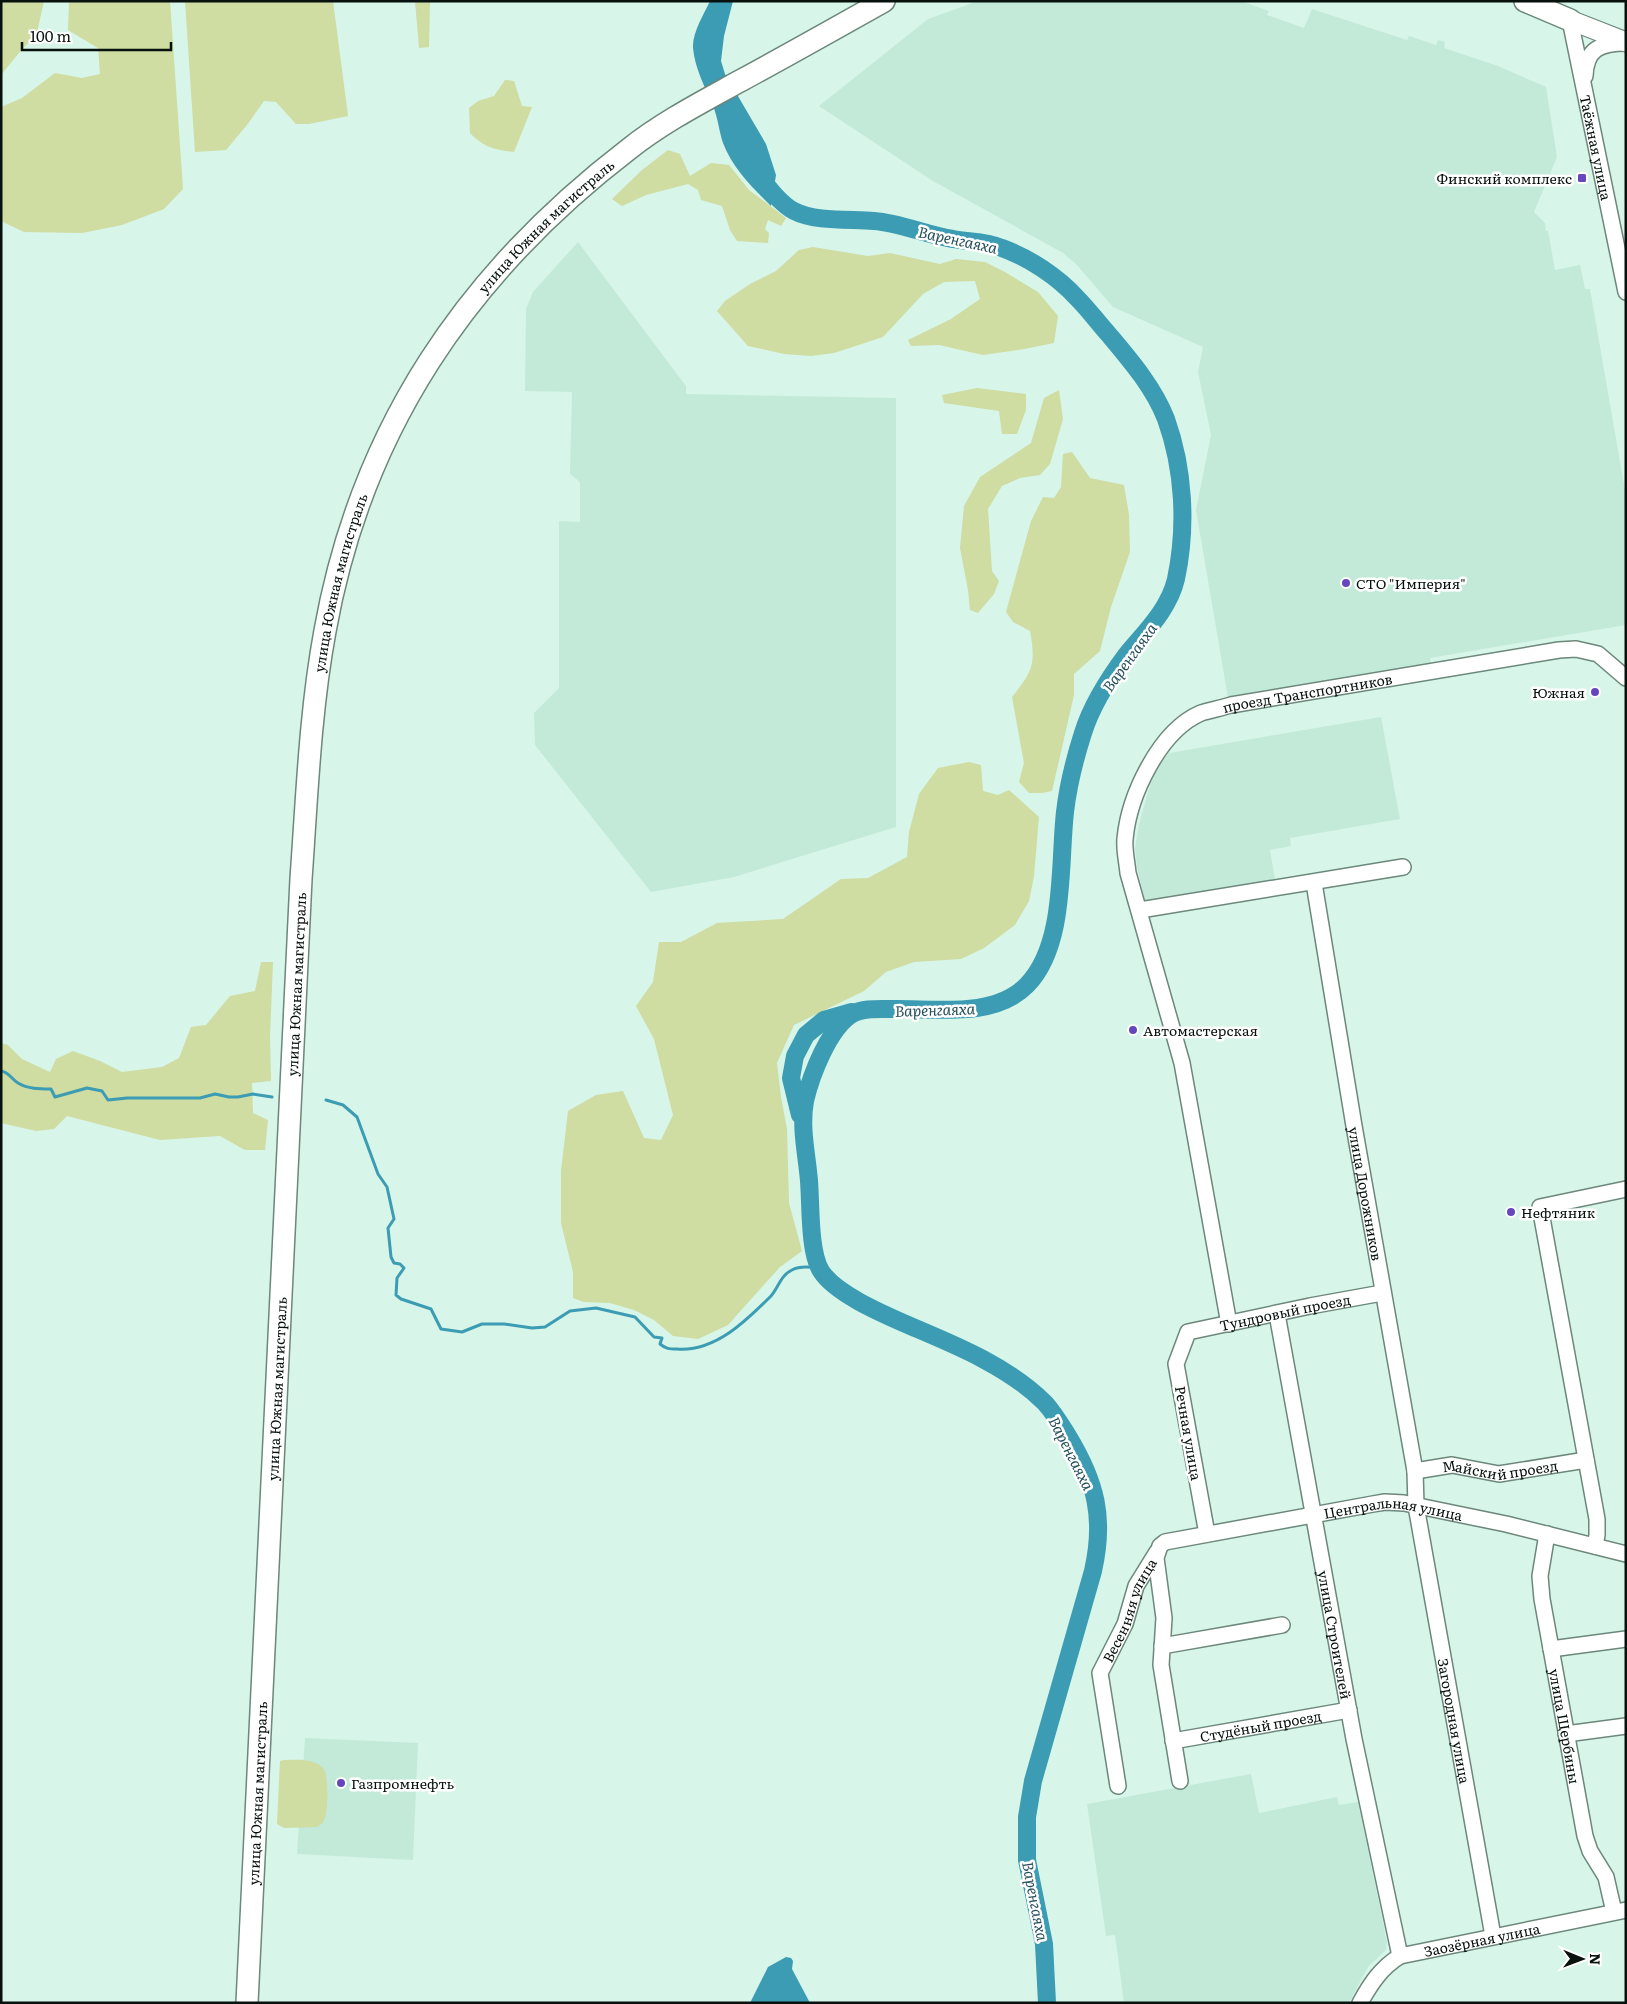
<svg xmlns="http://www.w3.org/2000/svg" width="1627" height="2004" viewBox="0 0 1627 2004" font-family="Literata,serif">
<rect width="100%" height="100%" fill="#d7f5e8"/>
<path fill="#c3ead9" d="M978 1H1241L1269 11 1267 15 1304 28 1312 9 1407 40 1409 36 1436 45 1438 40 1445 42 1444 48 1498 66 1546 87 1557 157 1534 212 1545 223 1546 231H1548L1555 270 1580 265 1585 289H1590L1626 496V625L1430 658 1431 664 1228 698 1196 510 1211 435 1198 372 1203 347 1113 307 1076 264 1063 253 933 181 819 106 928 19Z
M578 242 686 386V394L896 398V827L734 877 651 892 535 745 534 713 559 688V521L580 522V482L570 474 572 392 525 391 526 309 533 292Z
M1381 717 1400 819 1290 838 1291 846 1270 850 1276 885 1146 906 1137 867 1135 848 1139 824 1152 778 1160 764 1169 753Z
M305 1738 418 1743 413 1860 297 1854Z
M1251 1774 1259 1813 1337 1797 1339 1805 1358 1802 1387 1942 1386 1950 1368 1967 1349 2003H1124L1115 1935 1106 1936 1087 1804Z"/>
<path fill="#cfdca2" d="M1 1H44L36 37 23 48 1 75Z
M69 1H170L183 189 164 209 122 225 82 233 24 232 1 221V107L22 98 55 73 82 78 100 74 98 48 68 30Z
M185 1H333L348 116 309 124H296L276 102 264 101 247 125 226 150 195 152Z
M415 1H430L429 47 419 48Z
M505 80 514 81 522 106 532 107 514 152C495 150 483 147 470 133L469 108 478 101 494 96Z
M668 150 680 154 690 176 711 163 729 165 749 190 786 218 781 226 768 220 765 229 769 233 768 243 737 241 730 230 722 206 701 200 698 190 688 184 646 195 622 206 612 199 642 170Z
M813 247 868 256 890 253 940 264 956 259 985 262 1005 272 1038 292 1058 316 1054 343 1024 349 983 355 939 345 911 346 908 340 951 319 980 299 975 281 944 282 923 294 883 337 834 353 811 356 784 354 748 346 717 311 725 301 750 284 776 271 799 250Z
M977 388 1026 394V410L1017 434H1002L999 411 944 403 942 395Z
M1059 390 1063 419 1050 464 1040 475 1020 478 1002 486 988 509 992 571 999 581 994 594 978 613 970 610 968 590 960 548 964 506 980 477 1031 443 1044 398Z
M1072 452 1090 478 1124 485 1129 515 1130 552 1111 607 1100 651 1074 674V695L1052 791 1042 793H1029L1019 782 1024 763 1012 697C1033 671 1036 664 1030 631L1013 622 1006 612 1031 521 1043 497 1054 498 1061 487 1063 454Z
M969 762 981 765 983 791 998 795 1009 790 1039 817 1034 876 1029 901 1015 925 984 948 961 959 914 962 886 972 864 991 794 1025 777 1063 781 1097 787 1129 789 1203 802 1251 780 1267 728 1325 698 1339 673 1336 654 1320 634 1310 610 1303 584 1302 573 1298V1272L561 1223V1171L568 1111 596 1095 623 1091 644 1138 661 1140 673 1115 654 1039 636 1006 653 982 659 942H681L717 923 783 919 841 879 868 878 907 857 909 832 919 794 938 768Z
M261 962H273L270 1037 271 1081 252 1083 253 1113 268 1120 265 1150H245L220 1136 160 1140 67 1116 54 1129 36 1131 1 1123V1043L8 1045 22 1059 50 1072 56 1059 73 1051 100 1061 122 1072 162 1067 179 1058 191 1027 206 1025 230 996 255 991Z
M284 1760C297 1760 313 1758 323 1768 329 1774 328 1810 325 1818 323 1823 321 1825 317 1827L284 1828 277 1824 280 1761Z"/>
<path fill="#3b9cb3" d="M710 1H733L724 36 721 61 725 74 766 144 776 175 771 206C752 187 733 169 723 143 719 131 718 118 713 106 705 87 695 69 693 48 692 33 704 14 710 1Z
M786 1957 791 1958 793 1961 792 1969 810 2003H750L768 1967Z"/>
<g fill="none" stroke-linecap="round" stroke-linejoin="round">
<path stroke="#3b9cb3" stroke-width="3" d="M1 1071C9 1072 11 1079 18 1083 28 1089 39 1089 51 1089L55 1097 87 1088 102 1091 108 1100 127 1098H200L215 1094 229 1097H238L253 1094 272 1097
M326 1100 343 1105 357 1117 378 1174 387 1187 394 1219 388 1228 391 1257 394 1263 400 1264 404 1268 397 1278 396 1295 401 1299 431 1309 441 1329 462 1332 482 1324H504L532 1328 545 1327 570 1311 596 1308 635 1317 654 1337 662 1338 660 1344C666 1349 669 1349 677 1349 715 1352 746 1321 771 1296 778 1288 781 1275 792 1270 799 1266 811 1267 818 1268"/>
<path stroke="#3b9cb3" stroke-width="18" d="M759 175C767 187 782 205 794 211 815 222 851 219 874 221 901 223 926 235 953 239 969 242 986 241 1002 248 1029 258 1057 276 1077 298 1089 310 1099 324 1110 336 1131 361 1154 388 1166 419 1184 469 1187 527 1176 579 1169 609 1146 631 1127 654 1109 678 1092 704 1083 733 1075 758 1068 786 1065 812 1059 865 1066 945 1027 985 994 1019 934 1008 891 1009 878 1009 863 1008 852 1014 829 1028 811 1075 805 1101 800 1128 807 1155 809 1181 811 1205 809 1252 821 1271 836 1295 888 1316 915 1328 960 1347 1010 1368 1045 1403 1054 1413 1061 1425 1068 1436 1096 1482 1105 1518 1093 1571L1033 1781 1027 1817V1860L1044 1944 1047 2003
M800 1115 791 1078 795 1056 806 1035 824 1020 852 1012"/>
<g stroke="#6c877b" stroke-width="18">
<g id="minor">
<path id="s1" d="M1570 20 1626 292"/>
<path d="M1585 76C1586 49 1600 43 1626 43"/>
<path id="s2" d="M1314 883 1354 1126 1415 1471 1416 1506 1493 1936"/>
<path d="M1140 910 1403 867"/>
<path id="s3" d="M1277 1314 1354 1739 1400 1956"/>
<path id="s4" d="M1229 1324 1182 1063 1128 873C1127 862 1124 850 1125 839 1129 796 1159 731 1201 713 1211 710 1221 708 1231 705L1559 650 1576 649 1598 654 1626 678"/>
<path id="s5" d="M1415 1471 1452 1465 1499 1474 1586 1460"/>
<path id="s6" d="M1207 1534 1176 1364 1188 1332 1310 1306 1382 1293"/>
<path id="s7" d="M1547 1534 1540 1576 1542 1599 1585 1836 1590 1851 1606 1877 1614 1912"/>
<path d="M1595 1546 1597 1535V1519L1540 1207 1626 1189"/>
<path d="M1162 1646 1282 1625"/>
<path d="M1551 1649 1626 1639"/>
<path d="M1566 1734 1626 1726"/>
<path id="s8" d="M1173 1741 1349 1710"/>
<path id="s9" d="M1180 1781 1161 1665 1164 1618 1156 1558 1160 1546 1165 1542 1373 1504 1385 1502 1404 1503 1506 1524 1626 1554"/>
<path id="s10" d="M1118 1786 1100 1673 1125 1624 1136 1586 1157 1552"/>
<path id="s11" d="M1360 2003C1371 1983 1381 1968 1400 1956L1626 1910"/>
</g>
</g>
<g stroke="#6c877b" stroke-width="21">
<path id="major" d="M1570 20 1626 42"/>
</g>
<g stroke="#6c877b" stroke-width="24">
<g id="highway">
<path d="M1525 1 1570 20"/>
<path id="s12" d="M247 2003 301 879C307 796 310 712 325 631 361 429 467 273 629 149 663 122 702 102 740 81 788 55 836 28 884 1"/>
</g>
</g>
<use href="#minor" stroke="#fff" stroke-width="15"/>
<use href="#major" stroke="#fff" stroke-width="19"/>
<use href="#highway" stroke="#fff" stroke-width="21"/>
</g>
<g fill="#6646bf" stroke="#fff" stroke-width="2">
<rect x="1577" y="173" width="10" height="10" rx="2.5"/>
<circle cx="1346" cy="583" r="5"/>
<circle cx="1595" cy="692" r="5"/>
<circle cx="1133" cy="1030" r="5"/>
<circle cx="1511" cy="1212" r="5"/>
<circle cx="341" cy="1783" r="5"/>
</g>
<g text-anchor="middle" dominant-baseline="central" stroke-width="5" stroke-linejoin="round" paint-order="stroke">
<g font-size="14" fill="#07110d" stroke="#fff">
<text stroke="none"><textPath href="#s1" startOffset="130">Таёжная улица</textPath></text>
<text stroke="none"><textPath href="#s12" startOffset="1845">улица Южная магистраль</textPath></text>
<text stroke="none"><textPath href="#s12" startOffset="1425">улица Южная магистраль</textPath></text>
<text stroke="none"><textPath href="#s4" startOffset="758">проезд Транспортников</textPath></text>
<text stroke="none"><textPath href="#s12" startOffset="1020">улица Южная магистраль</textPath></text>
<text stroke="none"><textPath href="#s2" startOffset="315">улица Дорожников</textPath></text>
<text stroke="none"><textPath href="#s6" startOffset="306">Тундровый проезд</textPath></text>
<text stroke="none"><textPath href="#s12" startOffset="615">улица Южная магистраль</textPath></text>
<text transform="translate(1189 1433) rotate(80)">Речная улица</text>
<text stroke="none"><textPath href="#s5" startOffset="86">Майский проезд</textPath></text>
<text stroke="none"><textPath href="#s9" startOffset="476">Центральная улица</textPath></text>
<text stroke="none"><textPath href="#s10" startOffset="184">Весенняя улица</textPath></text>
<text stroke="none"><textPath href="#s3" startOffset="326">улица Строителей</textPath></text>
<text stroke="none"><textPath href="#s2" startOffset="850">Загородная улица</textPath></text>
<text stroke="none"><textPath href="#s8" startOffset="89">Студёный проезд</textPath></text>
<text stroke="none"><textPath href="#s7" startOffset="195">улица Щербины</textPath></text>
<text stroke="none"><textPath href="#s12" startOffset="210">улица Южная магистраль</textPath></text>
<text stroke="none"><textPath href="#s11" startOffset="146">Заозёрная улица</textPath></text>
</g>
<g font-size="14" fill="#07110d" stroke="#fff" text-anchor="start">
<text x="1572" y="178" text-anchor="end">Финский комплекс</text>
<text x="1356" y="583">СТО "Империя"</text>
<text x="1585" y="692" text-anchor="end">Южная</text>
<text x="1143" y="1030">Автомастерская</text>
<text x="1521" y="1212">Нефтяник</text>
<text x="351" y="1783">Газпромнефть</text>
</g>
<g font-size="15" font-style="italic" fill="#26505b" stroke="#fff">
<text transform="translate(958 239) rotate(12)">Варенгаяха</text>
<text transform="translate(1129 657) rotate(-54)">Варенгаяха</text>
<text transform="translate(935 1009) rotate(-2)">Варенгаяха</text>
<text transform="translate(1072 1453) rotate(63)">Варенгаяха</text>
<text transform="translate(1036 1901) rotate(79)">Варенгаяха</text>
</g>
</g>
<rect width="1627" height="2004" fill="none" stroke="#07110d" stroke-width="5"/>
<g transform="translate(1582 1959) rotate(91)" stroke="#ffffff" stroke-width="4" paint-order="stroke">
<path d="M0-4L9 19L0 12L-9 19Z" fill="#07110d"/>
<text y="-8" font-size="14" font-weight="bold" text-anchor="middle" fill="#07110d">N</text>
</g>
<path d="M22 42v8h149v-8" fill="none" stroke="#07110d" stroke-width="2.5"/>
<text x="30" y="42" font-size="15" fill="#07110d" stroke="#ffffff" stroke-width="4" paint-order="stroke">100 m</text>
</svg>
